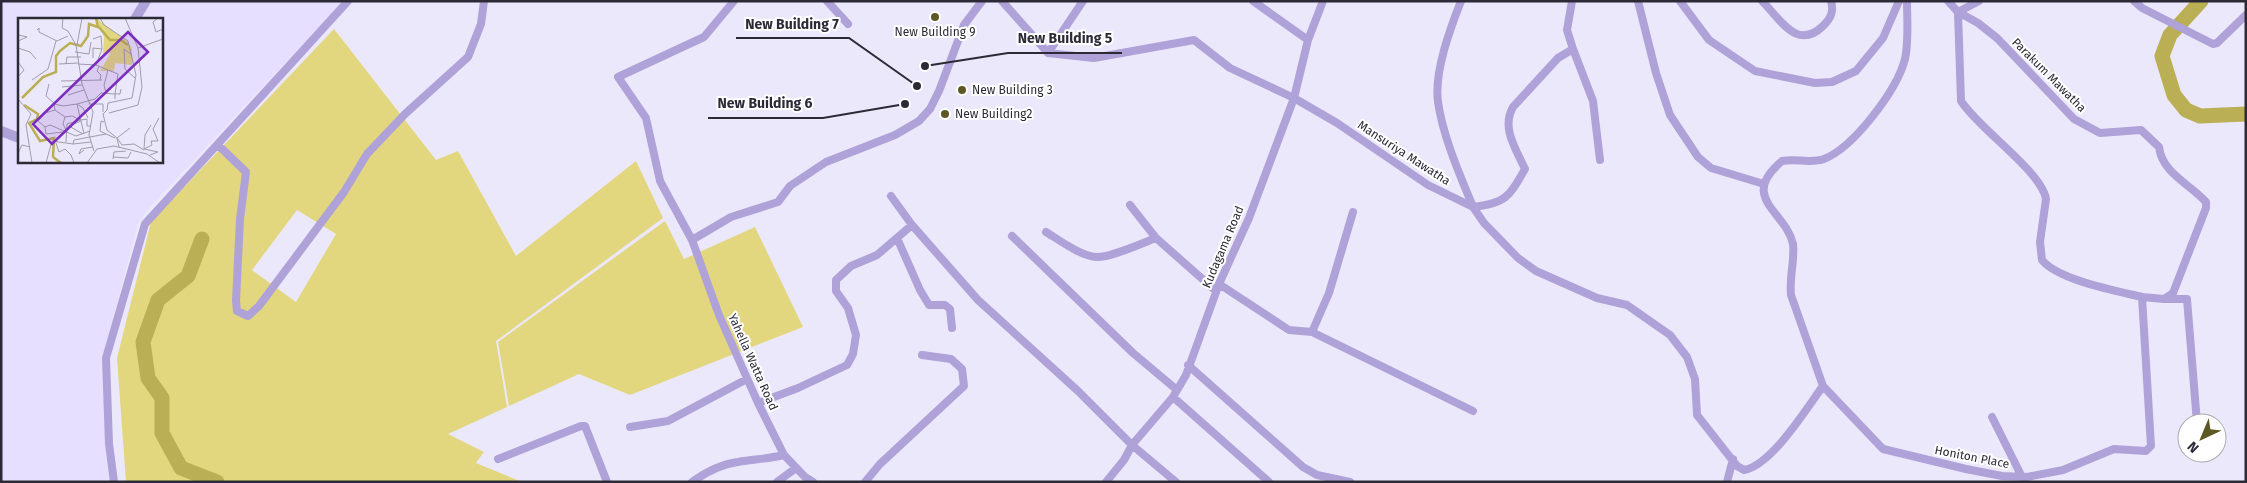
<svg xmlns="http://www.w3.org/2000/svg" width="2247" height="483" viewBox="0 0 2247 483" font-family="'Fira Sans',sans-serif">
<rect width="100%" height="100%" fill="#ece8fb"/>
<path fill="#e6dfff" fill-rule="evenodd" d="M1 1H343L151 206 138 223 107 342 106 357 115 482H1ZM19 19H161V161H19Z"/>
<path fill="#e2d77e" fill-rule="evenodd" d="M334 29 436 160 458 151 516 256 636 161 663 218 496 341 507 407 448 434 484 452 472 468 476 463 522 482H126L117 358 151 222ZM297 210 336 234 296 302 252 270Z
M665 221 684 259 755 227 803 327 630 395 579 374 509 406 498 342Z"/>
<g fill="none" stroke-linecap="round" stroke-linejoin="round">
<path stroke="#baaf54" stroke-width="15" d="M2201 1 2170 35 2162 56 2174 95 2186 110 2200 116 2246 114
M202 239 188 276 158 300 143 342 148 378 162 398V433L181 468 217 482"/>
<path stroke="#afa2d8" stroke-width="8" d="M734 1 704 37 618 77 646 118 660 181 692 240 731 217 778 202 790 186 826 162 895 135 919 121 930 109 939 91 964 25 982 1
M827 1 848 24
M1002 1 1048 53 1094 58 1194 40 1230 68 1294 98 1337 123 1428 185 1473 207C1460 175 1443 137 1438 102 1434 72 1450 29 1461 1
M1253 1 1308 40
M1572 1 1567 30 1573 49 1558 58 1513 107C1501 128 1516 149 1525 169 1509 197 1506 203 1473 207L1484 223 1518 258 1536 271 1597 298 1627 305 1670 335 1687 357 1695 379 1697 415 1737 466 1744 470C1772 465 1806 409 1823 386
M1638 1 1656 73 1670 115 1698 157 1711 168 1764 184
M1680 1 1709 40 1755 71 1815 83 1832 82 1856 71 1883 38 1899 1
M1762 1C1781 20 1797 51 1823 26 1831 18 1834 12 1831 1
M1907 1C1907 20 1909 41 1905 59 1897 90 1854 147 1824 159 1810 164 1796 158 1782 161 1738 198 1786 211 1793 244 1795 259 1789 278 1791 295L1823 386 1883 449 1966 469 2002 476 2027 477 2063 470 2114 449 2146 451 2151 446 2142 297C2117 291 2058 280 2042 260L2040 242 2046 199C2041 171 1979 129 1961 101L1958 12 1948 1
M2134 1 2142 8 2213 44 2217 43 2246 15
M1958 12 1978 23 1997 38 2074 119 2100 133 2141 130 2159 147C2162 173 2190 184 2206 202V208L2173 293 2164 299 2142 297
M1958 12 1979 1
M1573 49 1593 101 1600 160
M1048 53 1083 1
M218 145 246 172 240 219 236 301 237 311 248 316 259 306 344 192 367 154 405 114 468 57 481 24 484 1
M891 196 912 225 978 300 1078 391 1132 445 1176 482
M1130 205 1156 238
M1046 232C1059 240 1081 256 1096 257 1110 258 1142 243 1156 238L1216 291
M1012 236 1133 353 1177 390
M897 238 920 290 929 305H945L950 309 952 328
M692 240 719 315 758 403 784 455 805 477 813 482
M1219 284 1289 330 1312 332 1473 411
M2164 299H2187L2197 423
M1312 332 1329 293 1353 212
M1188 365 1303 467 1317 475 1350 482
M1173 397 1269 482
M758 403 798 388 847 365 853 354 856 335 848 308 836 291V280L851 266 877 255 912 225
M1992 417 2022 477
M630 427 668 421 747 379
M498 459 581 426H585L607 482
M114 482 109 444 106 358 145 224 348 1
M692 482C706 472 721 464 738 462 754 459 768 459 784 455
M777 482 796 468
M865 482 880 464 964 386 962 369 951 359 922 355
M1106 482 1124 460 1132 445 1173 397 1186 375 1219 284 1249 218 1294 98 1308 40 1323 1
M1727 482 1733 459"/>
<path stroke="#afa2d8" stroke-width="10" d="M135 19 146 1
M1 131 19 138"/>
</g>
<g fill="#5d5723" stroke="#fff" stroke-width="2">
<circle cx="935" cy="17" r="5"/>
<circle cx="962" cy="90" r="5"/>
<circle cx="945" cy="114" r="5"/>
</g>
<g text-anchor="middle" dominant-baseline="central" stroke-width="4" stroke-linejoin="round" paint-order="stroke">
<g font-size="12" fill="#2c2a36" stroke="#fff" text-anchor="start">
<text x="935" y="32" text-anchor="middle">New Building 9</text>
<text x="972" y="90">New Building 3</text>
<text x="955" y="114">New Building2</text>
</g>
<g font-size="12" fill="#2c2a36" stroke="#fff">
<text transform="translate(2049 75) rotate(45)">Parakum Mawatha</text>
<text transform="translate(1404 153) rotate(33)">Mansuriya Mawatha</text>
<text transform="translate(1223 247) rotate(-67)">Kudagama Road</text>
<text transform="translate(753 362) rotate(66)">Yahella Watta Road</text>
<text transform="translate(1972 457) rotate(11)">Honiton Place</text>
</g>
</g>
<g transform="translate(18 18)">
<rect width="145" height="145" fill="#ece8fb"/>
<path d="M78 0 110 24 114 31V47L97 45 96 53H82L93 35 85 36 86 19Z" fill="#e2d77e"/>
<path fill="none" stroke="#baaf54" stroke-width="2.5" d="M80 8 92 22H103L110 27M4 80 25 59 38 54V38L42 33 52 25 63 28 70 18 71 6 80 9 78 0M6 87 20 96 19 101 11 105 22 123 36 120 35 139 43 145"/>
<path fill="none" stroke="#9f9cac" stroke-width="1" d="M45 0 44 10 50 13 58 27 64 66 75 94 71 117 76 133M82 0 86 7 110 23 118 57 114 80 90 85 89 92 85 96 89 112 99 120 101 129M107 0 120 30M140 0 135 4 138 14 145 11M19 12 21 10V14L39 23 50 18M0 17 9 19 0 23M75 21 83 18 84 31M59 27 64 0M0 30 12 34 18 41M57 34 71 36 73 24M114 37 106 31 107 51 117 60M75 40V30L84 31 78 47M0 44 6 52 0 59M41 46 60 45M48 46 49 39H63M60 46 78 47 90 52M81 48 79 53 83 57 82 62M14 62 30 51 38 23M43 63 84 62M31 66 28 78 37 86M44 69 64 67M88 75 86 67 90 52 100 56 97 76H102L103 71M50 77 66 72M0 81 13 96 8 107 14 145M72 86H85V94M37 92 36 86 45 88 59 86 66 116M91 95 120 87 124 69 120 30 145 21M47 99 54 98 62 102M70 100 65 90 59 86 77 81 83 75 97 76V81M63 102 69 101V108H73M63 103 51 108 65 116M86 104 83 103 82 113 88 116M27 109 28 116 45 114M112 110 99 120 104 127 116 126 126 132M49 114 45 106 47 99 37 92 27 95 20 103 27 109 32 107 58 118 72 113M48 124 49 106 63 102M73 124 55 126 56 122 88 116 97 120M38 125 41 134 47 131 53 137 56 145M126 131 127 117 133 107M66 132 61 136 63 131 75 129M0 135 4 127 12 129M132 137 140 134 126 131 134 127 133 123H140L135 111 141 100M95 139 110 140 113 134M95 141 96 134 108 133M28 145 34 123 55 126M69 145 79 131 96 128 129 136 142 145"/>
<path fill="#7b2cbf" fill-opacity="0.15" stroke="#7b2cbf" stroke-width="2.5" d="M110 14 130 34 34 126 15 106Z"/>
<rect width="145" height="145" fill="none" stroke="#2c2a36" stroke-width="2.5"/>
</g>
<path fill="none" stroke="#2c2a36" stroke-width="2" d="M917 86L849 38H736M925 66L1008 53H1122M905 104L823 118H708"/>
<g fill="#2c2a36" stroke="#fff" stroke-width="2">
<circle cx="917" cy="86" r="5"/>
<circle cx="925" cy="66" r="5"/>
<circle cx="905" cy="104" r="5"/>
</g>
<g font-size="14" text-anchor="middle" font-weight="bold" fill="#2c2a36" stroke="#fff" stroke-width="4" stroke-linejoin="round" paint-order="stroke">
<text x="792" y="29">New Building 7</text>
<text x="1065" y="43">New Building 5</text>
<text x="765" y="108">New Building 6</text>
</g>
<rect width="2247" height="483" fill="none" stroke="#2c2a36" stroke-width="5"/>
<g transform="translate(2202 438) rotate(224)"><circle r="24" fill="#ffffff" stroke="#abaaaf"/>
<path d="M0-4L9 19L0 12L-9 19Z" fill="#5d5723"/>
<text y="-8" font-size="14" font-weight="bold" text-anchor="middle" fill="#2c2a36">N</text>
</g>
</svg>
